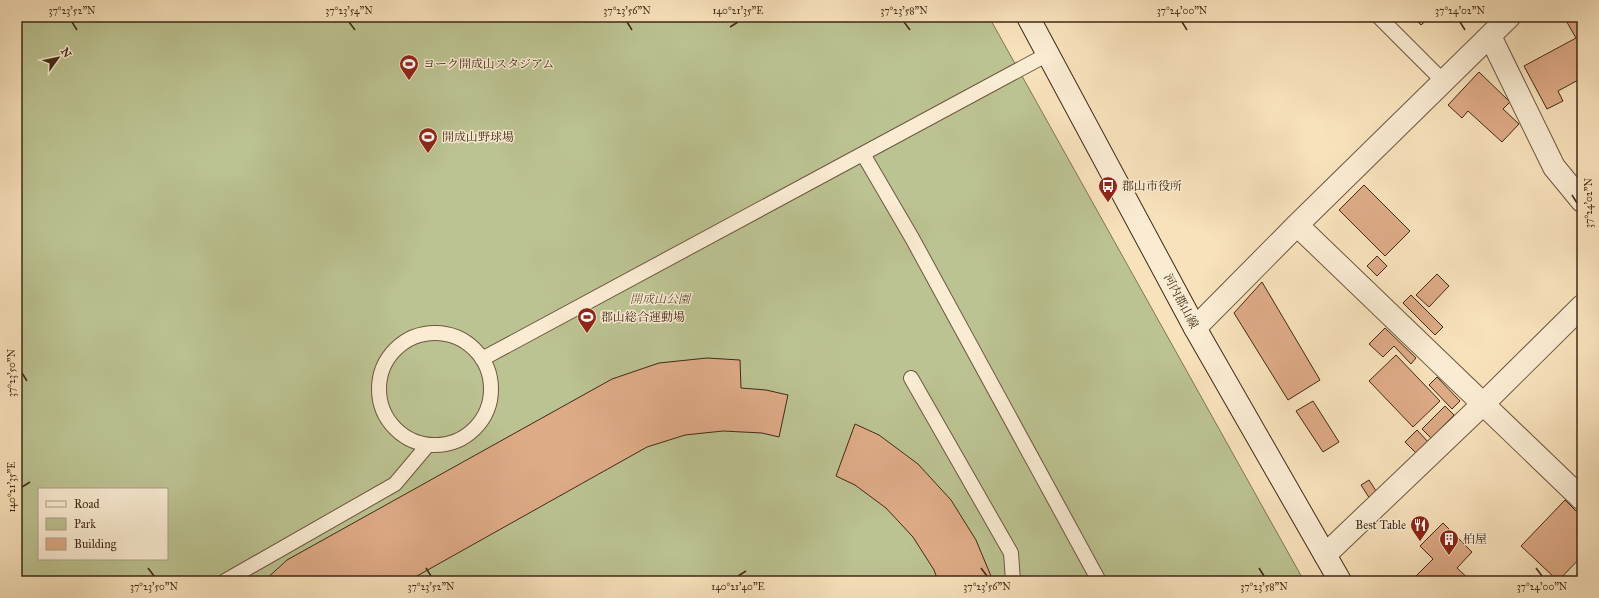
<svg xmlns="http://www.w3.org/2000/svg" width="1599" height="598" viewBox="0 0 1599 598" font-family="'IM FELL Great Primer','Noto Serif JP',serif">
<rect width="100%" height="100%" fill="#f8e2bc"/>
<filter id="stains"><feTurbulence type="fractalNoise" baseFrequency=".005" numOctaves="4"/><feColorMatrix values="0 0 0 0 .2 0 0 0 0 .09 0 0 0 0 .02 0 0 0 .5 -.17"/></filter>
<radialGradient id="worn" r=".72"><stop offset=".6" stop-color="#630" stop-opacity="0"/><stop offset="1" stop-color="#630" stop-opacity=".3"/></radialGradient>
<path fill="#bcc392" stroke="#7e7653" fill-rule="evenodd" d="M17 17H989L1304 581H17ZM39 489H167V559H39Z"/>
<path fill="#deab87" stroke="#412914" d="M1413 17H1430L1421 25Z
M1564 17H1582V78L1558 91 1563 101 1547 109 1524 66 1576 38Z
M1479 72 1510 102 1503 109 1519 124 1502 142 1468 111 1462 118 1448 105Z
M1364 185 1410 231 1385 256 1339 210Z
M1377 256 1387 266 1377 276 1367 266Z
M1437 274 1449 286 1429 307 1416 295Z
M1262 282 1320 380 1288 400 1234 313Z
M1411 295 1443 327 1435 335 1403 303Z
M1385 328 1416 358 1411 364 1394 346 1383 357 1369 344Z
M1396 355 1440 401 1413 427 1369 381Z
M707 358 740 360 741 388 766 390 788 395 779 437 762 433 723 431 685 435 647 447 408 581H264L287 560 612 379 659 363Z
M1437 377 1460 401 1452 409 1429 385Z
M1313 401 1339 442 1323 452 1296 411Z
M1445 406 1454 415 1431 438 1422 429Z
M855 424 879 435 918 464 951 500 976 540 993 581H938L934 570 913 537 886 508 855 485 836 476Z
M1417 430 1429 443 1417 454 1405 442Z
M1369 480 1378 494 1370 499 1361 485Z
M1565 500 1582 517V556L1558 581 1521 546Z
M1443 523 1472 552 1457 568 1471 581H1415L1413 579 1433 559 1420 546Z"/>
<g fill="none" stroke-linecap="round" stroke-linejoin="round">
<g stroke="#6f573e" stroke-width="16">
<path id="service" d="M1379 17 1443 81
M863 154 912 238 1099 581
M379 389a56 56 0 1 1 112 0a56 56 0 1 1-112 0Z
M482 359 1048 54
M911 378 1011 553 1013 581
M225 581 395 484 427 446"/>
</g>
<g stroke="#6f573e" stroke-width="24">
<path id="minor" d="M1490 36 1554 167 1582 201
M1297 225 1582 499
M1195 328 1297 225 1509 17
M1325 555 1483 404 1582 306"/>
</g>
<g stroke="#412914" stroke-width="24">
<path id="secondary" d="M1028 17 1195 328 1340 581"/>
</g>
<use href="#service" stroke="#faecd3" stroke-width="14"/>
<use href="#minor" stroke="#faecd3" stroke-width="22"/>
<use href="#secondary" stroke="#faecd3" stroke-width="22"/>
</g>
<path fill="none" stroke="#412914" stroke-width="1.5" d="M72 22 77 30M349 22 355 30M627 22 632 30M904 22 910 30M1182 22 1187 30M1460 22 1465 30M730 27 738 22M1572 195 1577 203M22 373 27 381M22 487 30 482M148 568 154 576M426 568 431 576M981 568 987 576M1259 568 1264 576M1536 568 1542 576M738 576 746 571"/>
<defs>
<g id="stadium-pin" transform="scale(1)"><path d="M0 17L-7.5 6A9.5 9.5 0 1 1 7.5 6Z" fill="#8f2418" stroke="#faecd3"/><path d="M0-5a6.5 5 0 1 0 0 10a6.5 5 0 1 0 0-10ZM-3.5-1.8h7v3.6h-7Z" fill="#fff"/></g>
<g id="bus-pin" transform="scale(1)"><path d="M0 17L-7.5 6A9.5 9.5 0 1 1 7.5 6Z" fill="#8f2418" stroke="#faecd3"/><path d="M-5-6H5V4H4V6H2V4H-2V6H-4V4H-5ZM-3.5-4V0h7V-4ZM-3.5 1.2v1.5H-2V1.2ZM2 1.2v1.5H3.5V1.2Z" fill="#fff"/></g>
<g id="restaurant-pin" transform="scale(1)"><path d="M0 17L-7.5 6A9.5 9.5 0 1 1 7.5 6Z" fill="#8f2418" stroke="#faecd3"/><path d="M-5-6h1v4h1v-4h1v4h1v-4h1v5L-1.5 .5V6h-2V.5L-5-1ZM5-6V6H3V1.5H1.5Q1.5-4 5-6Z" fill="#fff"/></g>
<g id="building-pin" transform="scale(1)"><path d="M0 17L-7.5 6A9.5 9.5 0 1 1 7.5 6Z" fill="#8f2418" stroke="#faecd3"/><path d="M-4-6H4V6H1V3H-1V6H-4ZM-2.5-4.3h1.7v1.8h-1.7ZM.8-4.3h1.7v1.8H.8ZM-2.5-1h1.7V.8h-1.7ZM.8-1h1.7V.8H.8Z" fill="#fff"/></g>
</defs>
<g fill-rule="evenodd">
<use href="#stadium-pin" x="409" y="64"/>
<use href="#stadium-pin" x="428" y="137"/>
<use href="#bus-pin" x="1108" y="186"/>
<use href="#stadium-pin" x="587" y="317"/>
<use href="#restaurant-pin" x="1420" y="525"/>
<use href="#building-pin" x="1449" y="539"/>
</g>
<g text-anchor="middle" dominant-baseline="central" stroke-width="3" stroke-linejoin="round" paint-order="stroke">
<g font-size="12" fill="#412914" stroke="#faecd3" text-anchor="start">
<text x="423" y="64">ヨーク開成山スタジアム</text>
<text x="442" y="137">開成山野球場</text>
<text x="1122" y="186">郡山市役所</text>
<text x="601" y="317">郡山総合運動場</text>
<text x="1406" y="525" text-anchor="end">Best Table</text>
<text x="1463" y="539">柏屋</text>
</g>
<g font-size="12" font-style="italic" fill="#605034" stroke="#faecd3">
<text x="660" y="299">開成山公園</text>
</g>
<g font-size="12" fill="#412914" stroke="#faecd3">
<text transform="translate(1181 301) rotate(62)">河内郡山線</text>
</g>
</g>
<rect width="1599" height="598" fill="none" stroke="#f8e2bc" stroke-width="44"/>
<rect x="38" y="488" width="130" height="72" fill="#faecd3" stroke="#b09e87"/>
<rect x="46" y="501" width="20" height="6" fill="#faecd3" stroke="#b09e87"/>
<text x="74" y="508" font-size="12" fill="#412914">Road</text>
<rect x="46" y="518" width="20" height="12" fill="#bcc392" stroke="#b09e87"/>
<text x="74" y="528" font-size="12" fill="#412914">Park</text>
<rect x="46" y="538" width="20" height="12" fill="#deab87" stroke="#b09e87"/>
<text x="74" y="548" font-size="12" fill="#412914">Building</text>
<g transform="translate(58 58) rotate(57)" stroke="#faecd3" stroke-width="3" paint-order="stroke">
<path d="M0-3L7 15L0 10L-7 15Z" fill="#412914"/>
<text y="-6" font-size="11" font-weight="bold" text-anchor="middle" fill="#412914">N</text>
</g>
<rect x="22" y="22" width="1555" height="554" fill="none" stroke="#412914" stroke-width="1.5"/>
<g font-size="10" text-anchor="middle" fill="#412914">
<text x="72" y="14">37°23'52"N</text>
<text x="349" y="14">37°23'54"N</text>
<text x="627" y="14">37°23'56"N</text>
<text x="738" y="14">140°21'35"E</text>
<text x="904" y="14">37°23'58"N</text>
<text x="1182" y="14">37°24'00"N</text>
<text x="1460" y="14">37°24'02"N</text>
<text transform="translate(1588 203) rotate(-90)" y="4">37°24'02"N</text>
<text transform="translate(11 373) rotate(-90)" y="4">37°23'50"N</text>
<text transform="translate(11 487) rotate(-90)" y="4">140°21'35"E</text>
<text x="154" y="590">37°23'50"N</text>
<text x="431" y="590">37°23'52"N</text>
<text x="738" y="590">140°21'40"E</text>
<text x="987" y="590">37°23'56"N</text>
<text x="1264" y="590">37°23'58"N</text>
<text x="1542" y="590">37°24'00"N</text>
</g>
<rect width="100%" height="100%" filter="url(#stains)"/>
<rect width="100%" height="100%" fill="url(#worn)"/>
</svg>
